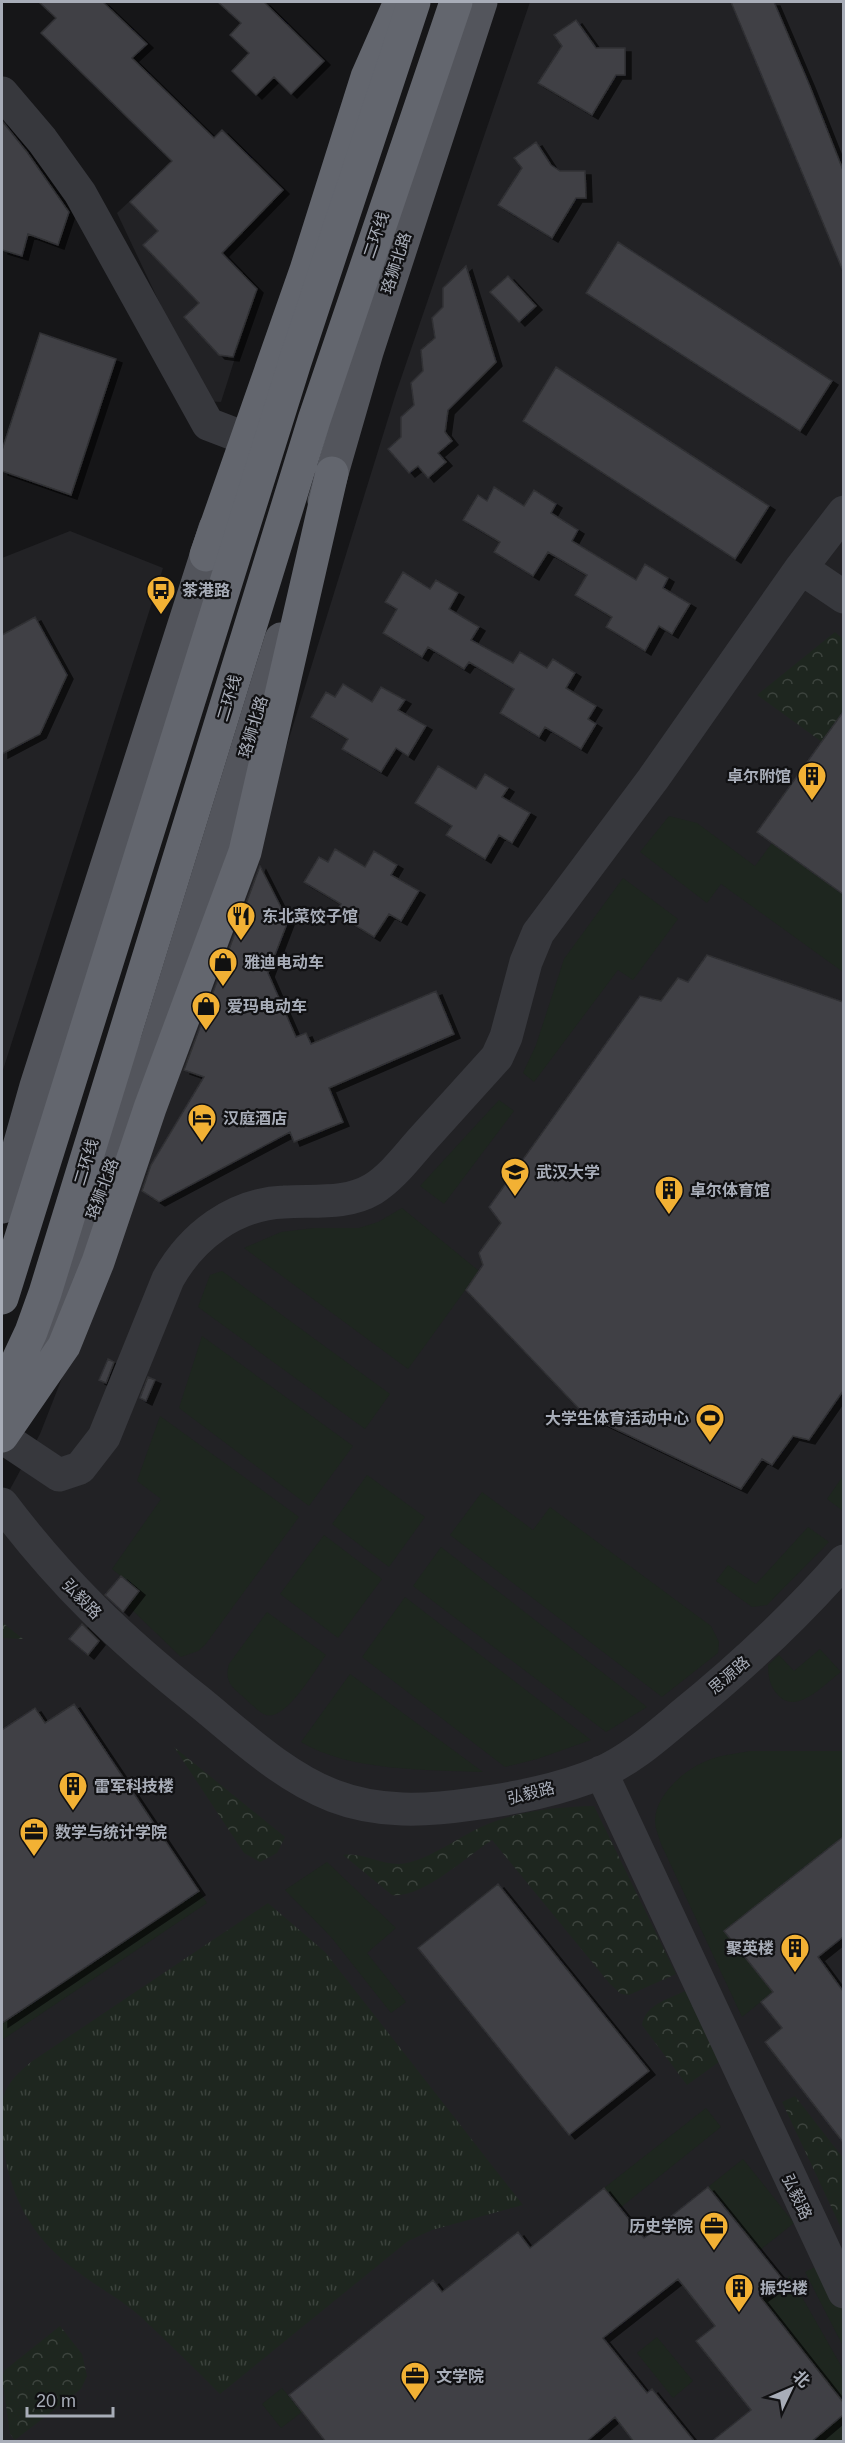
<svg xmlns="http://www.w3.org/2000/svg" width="845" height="2443" viewBox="0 0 845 2443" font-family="Helvetica,'Noto Sans SC',sans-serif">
<defs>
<pattern id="forest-crowns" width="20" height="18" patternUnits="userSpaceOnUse" patternTransform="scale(1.5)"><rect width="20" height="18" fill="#1e261f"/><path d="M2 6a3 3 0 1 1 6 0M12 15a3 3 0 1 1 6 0" fill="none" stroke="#3c433d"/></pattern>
<pattern id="park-tufts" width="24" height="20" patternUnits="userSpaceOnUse" patternTransform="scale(1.5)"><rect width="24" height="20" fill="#1e261f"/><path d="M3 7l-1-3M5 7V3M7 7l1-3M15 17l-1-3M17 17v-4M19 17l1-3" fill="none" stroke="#3c433d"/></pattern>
<filter id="shadow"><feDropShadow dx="6" dy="4" stdDeviation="0" flood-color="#0009"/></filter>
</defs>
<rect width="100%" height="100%" fill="#161618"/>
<path fill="#222225" d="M530 2H843V2441H2V1504L40 1434 122 1225 260 832 396 393Z
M152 180 257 289 221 402 206 401 117 213Z
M70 531 163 568 2 1073V558Z"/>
<path fill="#1e261f" d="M669 816 697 823 755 866 772 843 843 894V972L721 884 707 903 640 852Z
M623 878 678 919 633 980 618 970 534 1082 523 1073 536 1045 564 959Z
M499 1100 514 1111 444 1204 420 1186Z
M402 1208 479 1271 408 1369 244 1248 281 1232 314 1228H359L378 1222Z
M222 1271 390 1394 365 1429 198 1307 210 1275Z
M202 1336 353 1446 309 1506 179 1408Z
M160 1416 299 1517 205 1645 198 1651 181 1657 128 1606 139 1591 112 1569 161 1499 137 1481Z
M367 1475 425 1517 389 1567 332 1524Z
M843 1476 844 1511H843L827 1499Z
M482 1492 533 1530 550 1507 711 1626 719 1642 718 1653 662 1697 450 1535Z
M808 1527 829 1542 767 1605 752 1607 716 1581 728 1565 756 1584Z
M324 1535 382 1579 338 1638 280 1594Z
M441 1547 647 1707 606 1732 413 1586Z
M405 1597 591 1740 537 1759 505 1767 362 1657Z
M267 1612 326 1655C315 1670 286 1721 266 1715 258 1712 248 1701 241 1695 229 1685 225 1679 229 1664Z
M820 1649 841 1672C824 1684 797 1716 778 1695 770 1687 768 1676 768 1665L779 1655 794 1671Z
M350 1674 483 1772C428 1770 348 1771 301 1742Z
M750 1751H843V1837L725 1931 773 1992 742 2017 661 1844C659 1837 655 1828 655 1821 655 1796 683 1771 704 1762 718 1755 735 1754 750 1751Z
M327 1862 396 1928 367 1953 406 2002 391 2013 331 1937 285 1890Z
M199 1891 207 1903 2 2040V2023Z
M706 2108 721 2127 620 2208 604 2188Z
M743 2159 794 2223 759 2251 708 2187Z
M823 2263 843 2306V2346L805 2272Z
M790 2276 843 2369V2402L761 2298Z
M657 2337 693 2381 673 2398 637 2353Z
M282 2388 302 2412 281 2428 262 2404Z
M843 2415V2441H811Z"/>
<path fill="url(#forest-crowns)" d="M835 632 843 639V712L822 742 757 695Z
M2 1622 23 1639 2 1638Z
M174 1747 285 1837 277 1853 260 1862 244 1853Z
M594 1806 676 1974 629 1995 621 1994 610 1984 492 1840C467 1856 422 1899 392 1895L343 1855C365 1852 385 1868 407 1863 433 1857 457 1838 481 1827 515 1811 557 1807 594 1806Z
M685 1991 719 2062 687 2085 642 2025C645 2005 668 1999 685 1991Z
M795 2096 843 2158V2232L782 2102Z
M60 2326 82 2354 87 2376 81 2389 15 2440 10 2434 2 2377 5 2370Z"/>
<path fill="url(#park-tufts)" d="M268 1903 325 1952 523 2205 432 2230 408 2241 220 2394C194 2368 168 2342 141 2317 122 2300 99 2288 78 2272 29 2236 9 2195 2 2137 0 2097 1 2087 31 2062Z"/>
<path fill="#404145" stroke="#303034" stroke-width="1.5" filter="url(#shadow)" d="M39 2H103L147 44 132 58 214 138 222 130 283 190 222 253 257 289 233 357 219 355 184 317 199 303 143 245 158 231 130 202 172 161 41 33 56 18Z
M218 2H264L324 61 291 94 274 77 256 95 232 71 249 53 230 35 241 23Z
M731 2H774L809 84 843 170V271Z
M576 20 596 48H625V75H616L592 115 538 83 562 46 554 35Z
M2 121 27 152 69 212 58 245 28 234 22 256 2 250Z
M536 142 551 165 560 171H585L586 198H576L552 238 498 205 522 168 514 158Z
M618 242 832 381 800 431 586 293Z
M466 266 496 362 448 410 445 432 452 441 438 453 446 462 428 478 418 466 409 473 388 449 401 437V417L414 405 411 383 423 371 421 350 435 338 432 318 443 307V288Z
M508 276 536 306 519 322 490 292Z
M40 333 116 359 71 495 2 471V450Z
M556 367 769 506 735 559 523 421Z
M494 487 524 506 534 490 556 504 551 513 578 530 572 541 636 580 645 564 668 578 663 588 690 604 672 634 659 626 645 651 606 627 612 617 575 595 587 575 548 552 533 576 494 552 500 542 463 520 478 495 487 501Z
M403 572 430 589 436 580 458 593 449 609 479 627 471 640 513 663 520 652 547 668 553 659 575 673 566 688 596 706 588 719 596 724 581 749 545 727 539 737 500 713 514 689 469 662 464 669 428 647 422 657 383 633 397 609 385 602Z
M35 617 67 675 40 734 2 754V635Z
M343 684 372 702 381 687 405 700 398 710 426 726 408 756 396 748 381 772 342 749 348 739 311 717 326 692 335 697Z
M843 712V894L757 832Z
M438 766 476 789 485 774 508 788 502 797 530 813 512 843 499 835 485 859 446 835 452 826 415 803Z
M335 849 365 867 374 851 397 865 391 875 419 891 401 921 389 914 374 937 335 913 341 904 304 882 319 857 328 862Z
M260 866 288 921 268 973 296 1037 306 1033 311 1044 436 991 454 1034 329 1088 343 1122 294 1142 290 1132 159 1202 142 1191 151 1165 204 1077 184 1070Z
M707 955 843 1002V1391L809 1440 793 1436 772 1465 762 1459 741 1489 584 1414 466 1290 483 1265 479 1253 501 1223 489 1207 640 996 661 1001 678 978 688 982Z
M108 1359 114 1362 106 1383 99 1380Z
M148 1377 155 1380 146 1401 140 1398Z
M121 1576 139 1591 123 1612 105 1595Z
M82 1624 99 1641 88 1655 69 1639Z
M74 1704 199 1891 2 2023V1730L35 1708 45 1723Z
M843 1837V1937L818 1957 843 1991V2142L765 2042 782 2028 761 2002 773 1992 724 1931Z
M498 1884 649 2071 569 2135 418 1948Z
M708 2187 784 2281 761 2298 843 2402V2415L811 2442H711L751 2410 696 2341 715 2326 678 2279 603 2338 647 2393 652 2389 695 2442H634L615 2417 586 2442H326L289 2395 433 2280 442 2292 518 2232 530 2248 604 2188 644 2238Z"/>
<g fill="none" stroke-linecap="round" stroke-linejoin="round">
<path stroke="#37383d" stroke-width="33" d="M2 93 42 140 80 193 208 424 242 437
M801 568 844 597
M5 1439 59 1475 80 1468 104 1437 168 1279C192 1236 234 1204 284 1202 314 1200 346 1205 373 1189 392 1177 406 1158 421 1141 446 1113 472 1085 497 1057L506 1037 526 962 538 933 653 779 801 568 844 512
M2 1504C61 1582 120 1639 197 1700 239 1734 282 1776 334 1796 378 1813 426 1811 473 1804 516 1798 559 1790 600 1773 630 1760 656 1737 681 1716 739 1669 794 1618 844 1561
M601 1772 844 2292"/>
<path stroke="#53555c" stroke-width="33" d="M324 501 367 352 481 2
M2 1207 36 1086 215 528
M26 1391 157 1041 281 639"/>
<path stroke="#63666e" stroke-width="33" d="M206 555 306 270 367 77 400 2"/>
<path stroke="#63666e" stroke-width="33" d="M2 1298 295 362 414 2
M2 1394 31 1332 45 1293 314 420 456 2
M2 1436 64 1346 98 1262 150 1108 245 852 332 473"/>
</g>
<defs>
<g id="bus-pin" transform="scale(1.5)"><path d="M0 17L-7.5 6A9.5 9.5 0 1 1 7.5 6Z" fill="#f2b134" stroke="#111113"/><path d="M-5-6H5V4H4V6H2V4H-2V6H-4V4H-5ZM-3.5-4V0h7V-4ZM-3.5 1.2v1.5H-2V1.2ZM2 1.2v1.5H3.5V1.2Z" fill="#111"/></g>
<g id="building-pin" transform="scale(1.5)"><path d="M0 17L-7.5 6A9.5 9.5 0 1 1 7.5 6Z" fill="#f2b134" stroke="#111113"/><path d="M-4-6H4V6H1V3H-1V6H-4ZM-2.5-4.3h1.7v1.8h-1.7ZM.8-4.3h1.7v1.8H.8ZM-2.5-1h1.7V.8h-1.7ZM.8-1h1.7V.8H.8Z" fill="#111"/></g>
<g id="restaurant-pin" transform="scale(1.5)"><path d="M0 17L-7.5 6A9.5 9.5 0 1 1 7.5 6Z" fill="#f2b134" stroke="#111113"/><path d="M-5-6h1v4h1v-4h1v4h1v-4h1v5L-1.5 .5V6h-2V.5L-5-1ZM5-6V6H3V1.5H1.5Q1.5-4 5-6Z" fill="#111"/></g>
<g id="shop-pin" transform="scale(1.5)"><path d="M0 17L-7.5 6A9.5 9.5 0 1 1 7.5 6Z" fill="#f2b134" stroke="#111113"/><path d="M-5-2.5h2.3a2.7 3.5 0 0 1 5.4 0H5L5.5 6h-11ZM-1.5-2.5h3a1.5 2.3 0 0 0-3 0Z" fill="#111"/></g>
<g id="hotel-pin" transform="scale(1.5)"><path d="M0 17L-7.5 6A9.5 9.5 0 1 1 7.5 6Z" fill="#f2b134" stroke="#111113"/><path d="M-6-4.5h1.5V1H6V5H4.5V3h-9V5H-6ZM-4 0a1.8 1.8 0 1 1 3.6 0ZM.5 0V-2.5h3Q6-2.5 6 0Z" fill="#111"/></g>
<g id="university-pin" transform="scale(1.5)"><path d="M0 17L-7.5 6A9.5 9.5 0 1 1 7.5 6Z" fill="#f2b134" stroke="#111113"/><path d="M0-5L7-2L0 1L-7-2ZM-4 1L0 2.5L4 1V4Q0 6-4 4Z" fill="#111"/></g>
<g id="stadium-pin" transform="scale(1.5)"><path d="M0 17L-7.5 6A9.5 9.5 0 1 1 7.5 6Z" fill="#f2b134" stroke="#111113"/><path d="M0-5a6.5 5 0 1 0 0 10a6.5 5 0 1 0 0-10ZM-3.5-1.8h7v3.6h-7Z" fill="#111"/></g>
<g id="office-pin" transform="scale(1.5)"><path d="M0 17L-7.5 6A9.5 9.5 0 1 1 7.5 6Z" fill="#f2b134" stroke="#111113"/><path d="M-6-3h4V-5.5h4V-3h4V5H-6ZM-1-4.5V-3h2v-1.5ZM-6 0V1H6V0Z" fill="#111"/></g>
</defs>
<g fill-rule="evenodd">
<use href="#bus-pin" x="161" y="590"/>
<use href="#building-pin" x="812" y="776"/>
<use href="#restaurant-pin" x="241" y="916"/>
<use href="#shop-pin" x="223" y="962"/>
<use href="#shop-pin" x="206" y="1006"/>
<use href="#hotel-pin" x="202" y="1118"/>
<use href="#university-pin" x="515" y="1172"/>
<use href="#building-pin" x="669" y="1190"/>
<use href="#stadium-pin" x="710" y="1418"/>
<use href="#building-pin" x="73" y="1786"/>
<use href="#office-pin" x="34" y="1832"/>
<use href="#building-pin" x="795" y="1948"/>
<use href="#office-pin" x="714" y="2226"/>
<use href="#building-pin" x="739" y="2288"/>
<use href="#office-pin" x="415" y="2376"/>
</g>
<g text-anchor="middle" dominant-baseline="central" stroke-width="4.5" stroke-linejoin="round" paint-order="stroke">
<g font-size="16" fill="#a8adb8" stroke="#111113">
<text transform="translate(376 235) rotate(-71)">二环线</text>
<text transform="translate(396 263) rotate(-72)">珞狮北路</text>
<text transform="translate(229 698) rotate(-73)">二环线</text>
<text transform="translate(253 727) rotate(-73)">珞狮北路</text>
<text transform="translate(86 1162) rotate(-73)">二环线</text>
<text transform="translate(102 1189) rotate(-69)">珞狮北路</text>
<text transform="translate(82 1599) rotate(46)">弘毅路</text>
<text transform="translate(729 1675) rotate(-41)">思源路</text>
<text transform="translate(531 1793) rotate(-14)">弘毅路</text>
<text transform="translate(797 2197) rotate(65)">弘毅路</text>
</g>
<g font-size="16" font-weight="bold" fill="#a8adb8" stroke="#111113" text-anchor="start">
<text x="182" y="590">茶港路</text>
<text x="791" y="776" text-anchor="end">卓尔附馆</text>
<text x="262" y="916">东北菜饺子馆</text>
<text x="244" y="962">雅迪电动车</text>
<text x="227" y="1006">爱玛电动车</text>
<text x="223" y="1118">汉庭酒店</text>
<text x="536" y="1172">武汉大学</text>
<text x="690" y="1190">卓尔体育馆</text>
<text x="689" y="1418" text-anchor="end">大学生体育活动中心</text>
<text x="94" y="1786">雷军科技楼</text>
<text x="55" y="1832">数学与统计学院</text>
<text x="774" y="1948" text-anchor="end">聚英楼</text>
<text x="693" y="2226" text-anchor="end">历史学院</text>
<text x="760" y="2288">振华楼</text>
<text x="436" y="2376">文学院</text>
</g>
</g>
<rect width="845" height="2443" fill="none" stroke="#a8adb8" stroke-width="6"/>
<g transform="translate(791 2389) rotate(46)" stroke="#111113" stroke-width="4.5" paint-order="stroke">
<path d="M0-4.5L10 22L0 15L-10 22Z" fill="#a8adb8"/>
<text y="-9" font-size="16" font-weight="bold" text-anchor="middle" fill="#a8adb8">北</text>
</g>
<path d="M27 2407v9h86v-9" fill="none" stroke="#a8adb8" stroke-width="3"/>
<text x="36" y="2407" font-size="18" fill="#a8adb8" stroke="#111113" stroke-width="4.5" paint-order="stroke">20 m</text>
</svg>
